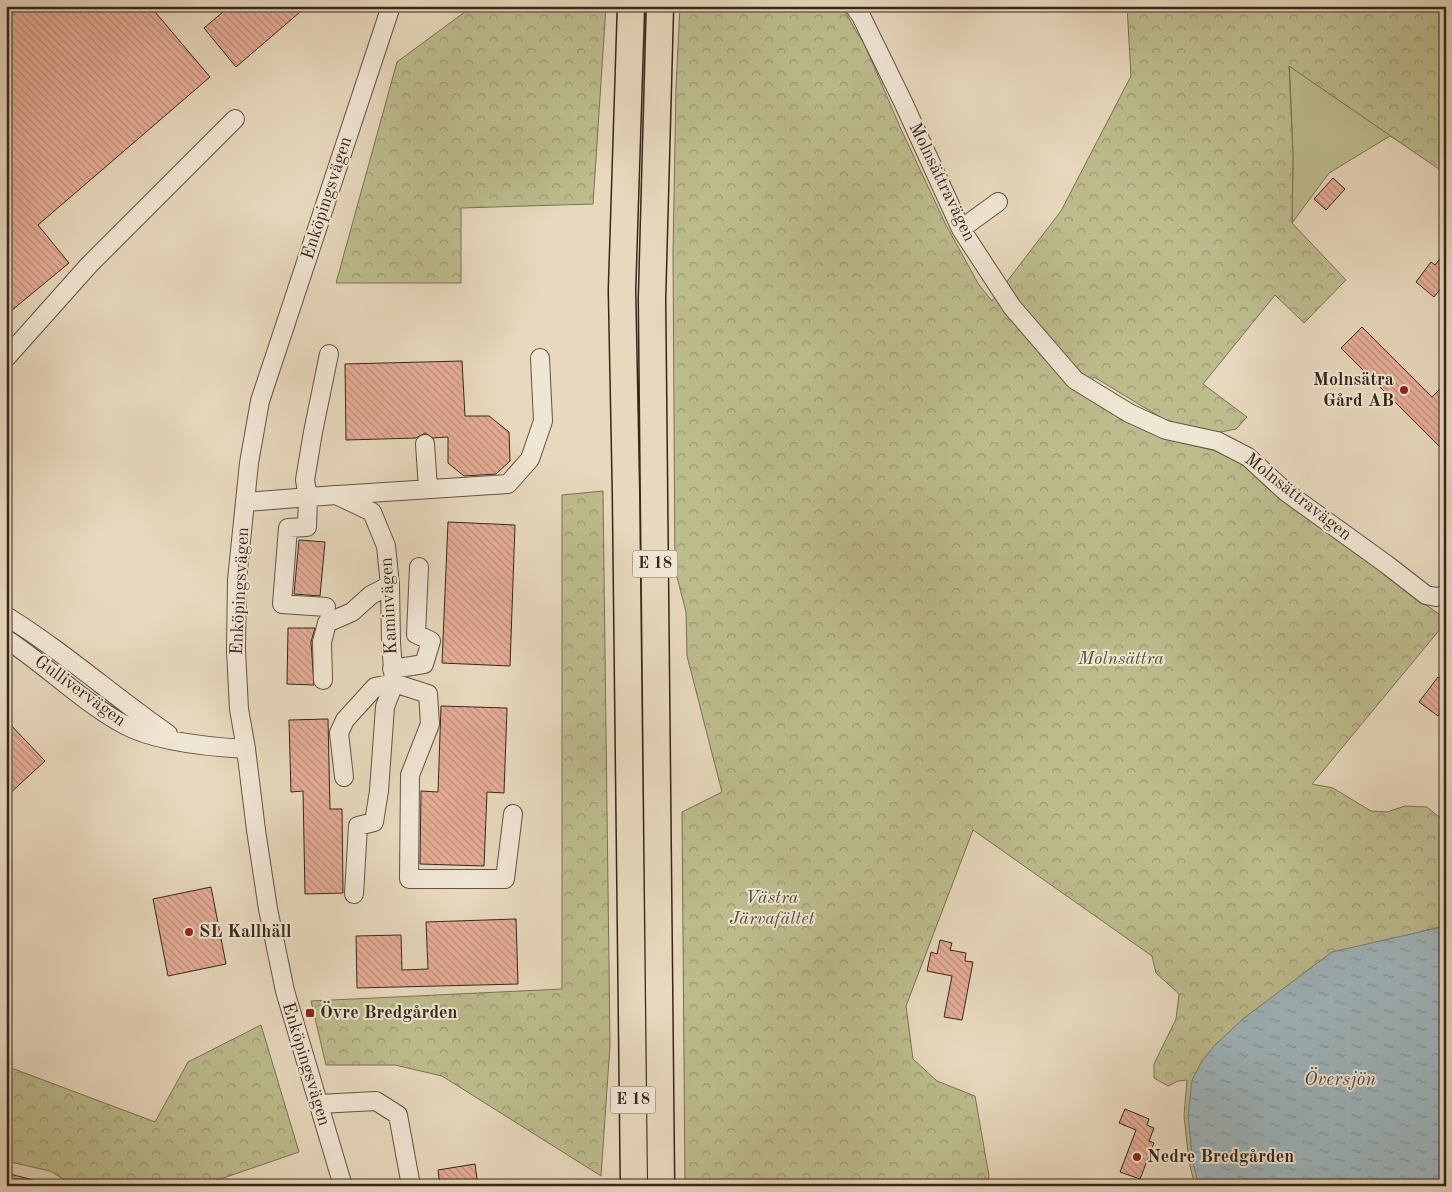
<svg xmlns="http://www.w3.org/2000/svg" width="1452" height="1192" viewBox="0 0 1452 1192" font-family="'Old Standard TT',serif">
<defs>
<pattern id="forest-crowns" width="20" height="18" patternUnits="userSpaceOnUse" patternTransform="scale(1.25)"><rect width="20" height="18" fill="#bdbc8d"/><path d="M2 6a3 3 0 1 1 6 0M12 15a3 3 0 1 1 6 0" fill="none" stroke="#9a9972"/></pattern>
<pattern id="water-ripples" width="26" height="14" patternUnits="userSpaceOnUse" patternTransform="scale(1.25)"><rect width="26" height="14" fill="#9eb6bd"/><path d="M2 4q2-2 4 0t4 0M15 11q2-2 4 0t4 0" fill="none" stroke="#829499"/></pattern>
<pattern id="building-back-hatch" width="6" height="6" patternUnits="userSpaceOnUse" patternTransform="scale(1.25)"><rect width="6" height="6" fill="#e6ad96"/><path d="M-1 5l2 2M0 0l6 6M5-1l2 2" fill="none" stroke="#bb8d7a"/></pattern>
</defs>
<rect width="100%" height="100%" fill="#e8d8bd"/>
<filter id="stains"><feTurbulence type="fractalNoise" baseFrequency=".004" numOctaves="4"/><feColorMatrix values="0 0 0 0 .2 0 0 0 0 .09 0 0 0 0 .02 0 0 0 .5 -.17"/></filter>
<radialGradient id="worn" r=".72"><stop offset=".6" stop-color="#630" stop-opacity="0"/><stop offset="1" stop-color="#630" stop-opacity=".3"/></radialGradient>
<path fill="#bdbc8d" stroke="#7a7254" d="M1287 6H1446V170L1390 136 1329 173 1292 223 1293 155Z"/>
<path fill="url(#forest-crowns)" stroke="#7a7254" d="M473 6H606L593 204 461 208V283H336L397 62Z
M680 6H842L857 33 864 43 900 127 946 225 979 285 992 301 1061 211 1131 76 1127 6H1446V174L1289 66 1293 155 1292 223 1346 280 1304 323 1275 295 1203 384 1247 417 1236 429 1221 432 1175 426 1094 377 1083 392 1146 431 1172 440 1232 455 1408 592 1446 619V622L1312 784 1333 788 1371 811 1387 812 1405 806 1427 807 1446 823V926L1422 931 1446 1186H1195L1189 1162 1184 1116 1187 1080 1178 1081 1168 1086 1154 1078V1064L1176 1019 1179 994 1156 973 1152 956 973 830 906 1006 913 1059 937 1081 975 1096 989 1176 986 1186H685L682 812 722 792 687 656 686 612 675 569 673 253 676 86Z
M603 491 610 1045 601 1176 442 1076 395 1065H326L311 1001 562 989V495Z
M261 1025 299 1152 200 1186H75L50 1171 6 1161V1066L155 1122 188 1062Z"/>
<path fill="url(#water-ripples)" stroke="#747d7c" d="M1446 926V1186H1199L1193 1163 1188 1116 1192 1080 1202 1061 1215 1045 1244 1018 1332 952Z"/>
<path fill="url(#building-back-hatch)" stroke="#36271b" d="M6 6H150L210 77 38 225 69 263 6 315Z
M230 6H307L236 67 204 28Z
M1333 178 1345 189 1326 210 1314 199Z
M1446 251V282L1434 297 1416 282 1431 262 1435 265Z
M1362 327 1432 397 1446 383V453L1341 348Z
M462 361 465 416H489L509 432 510 461 496 474 464 476 448 463V437L433 438 425 433 416 438 346 440 345 364Z
M448 522 515 525 510 666 442 663Z
M299 540 325 542 320 596 294 594Z
M288 628H315L311 642 314 685 287 684Z
M1438 677 1446 683V705L1438 716 1419 702Z
M441 706 507 708 504 793 487 792 484 866 420 864 421 791 438 792Z
M328 719 330 809H342L343 893 305 894 303 791 291 792 289 720Z
M6 720 45 761 6 797Z
M211 887 226 964 168 976 153 899Z
M516 919 518 984 357 988 356 936 401 935 402 970 428 969 426 922Z
M940 940 952 943 950 950 966 953 965 961 973 962 962 1020 944 1017 952 976 927 971 931 952 937 954Z
M1125 1109 1149 1119 1147 1125 1154 1128 1149 1141 1154 1143 1140 1179 1120 1172 1136 1130 1119 1123Z
M475 1164 478 1186H440L438 1170Z
M6 1173 41 1182V1186H6Z"/>
<g fill="none" stroke-linecap="round" stroke-linejoin="round">
<g stroke="#625344" stroke-width="20">
<path id="minor" d="M854 6 861 16 903 102 961 229 1012 307 1075 380 1129 413 1166 430 1217 441 1248 457 1286 492 1386 564 1426 595 1436 597 1446 595
M961 229 998 202
M6 358 89 265 235 119
M425 444 428 489
M338 495 508 484 530 459 543 421 540 358
M246 502 336 495 372 512 386 546 390 585 391 642 394 683 385 707 379 791 374 822 358 826 354 894
M326 607 282 604 288 528 307 527 308 497 305 480 313 432 329 354
M6 616C63 651 113 696 168 734
M6 639C46 665 81 701 123 724 155 742 210 747 246 749
M392 669 424 664 431 641 416 634 419 567
M323 680 322 642 327 623 352 612 371 595 390 585
M344 777 339 733 345 720 375 687 394 683 428 694 430 724 410 775 409 879H505L513 814
M319 1104 376 1101 398 1115 411 1186
M343 1186 285 991 268 909 256 830 246 749 239 709 236 650 237 580 249 463 260 401 391 6"/>
</g>
<g stroke="#36271b" stroke-width="29">
<path id="highway" d="M631 6 622 290 626 493 634 1186
M660 6 652 299 661 1186"/>
</g>
<use href="#minor" stroke="#f0e6d4" stroke-width="18"/>
<use href="#highway" stroke="#e8d8bd" stroke-width="26"/>
</g>
<g fill="#8f2418" stroke="#f0e6d4" stroke-width="2">
<circle cx="1404" cy="390" r="5"/>
<circle cx="189" cy="932" r="5"/>
<rect x="305" y="1008" width="10" height="10" rx="2.5"/>
<circle cx="1137" cy="1157" r="5"/>
</g>
<g text-anchor="middle" dominant-baseline="central" stroke-width="4" stroke-linejoin="round" paint-order="stroke">
<g fill="#f0e6d4" stroke="#6e6052" stroke-width="1">
<rect x="632.5" y="550.5" width="45" height="27" rx="4"/>
<rect x="610.5" y="1086.5" width="45" height="27" rx="4"/>
</g>
<g font-size="16" font-weight="bold" fill="#36271b">
<text x="655" y="564">E 18</text>
<text x="633" y="1100">E 18</text>
</g>
<g font-size="18" fill="#36271b" stroke="#f0e6d4">
<text transform="translate(942 182) rotate(64)">Molnsättravägen</text>
<text transform="translate(327 198) rotate(-72)">Enköpingsvägen</text>
<text transform="translate(1298 497) rotate(38)">Molnsättravägen</text>
<text transform="translate(240 591) rotate(-87)">Enköpingsvägen</text>
<text transform="translate(389 606) rotate(-93)">Kaminvägen</text>
<text transform="translate(80 691) rotate(36)">Gullivervägen</text>
<text transform="translate(306 1064) rotate(73)">Enköpingsvägen</text>
</g>
<g font-size="18" font-weight="bold" fill="#36271b" stroke="#f0e6d4" text-anchor="start">
<text x="1394" y="380" text-anchor="end">Molnsätra<tspan x="1394" dy="21">Gård AB</tspan></text>
<text x="199" y="932">SL Kallhäll</text>
<text x="320" y="1013">Övre Bredgården</text>
<text x="1147" y="1157">Nedre Bredgården</text>
</g>
<g font-size="18" font-style="italic" fill="#584c38" stroke="#f0e6d4">
<text x="1121" y="659">Molnsättra</text>
<text x="772" y="898">Västra<tspan x="772" dy="21">Järvafältet</tspan></text>
</g>
<g font-size="19" font-style="italic" fill="#504b44" stroke="#f0e6d4">
<text x="1340" y="1080">Översjön</text>
</g>
</g>
<rect width="1452" height="1192" fill="none" stroke="#e8d8bd" stroke-width="25"/>
<rect x="8" y="8" width="1437" height="1177" fill="none" stroke="#36271b" stroke-width="2.5"/>
<rect x="12" y="12" width="1427" height="1167" fill="none" stroke="#36271b"/>
<rect width="100%" height="100%" filter="url(#stains)"/>
<rect width="100%" height="100%" fill="url(#worn)"/>
</svg>
